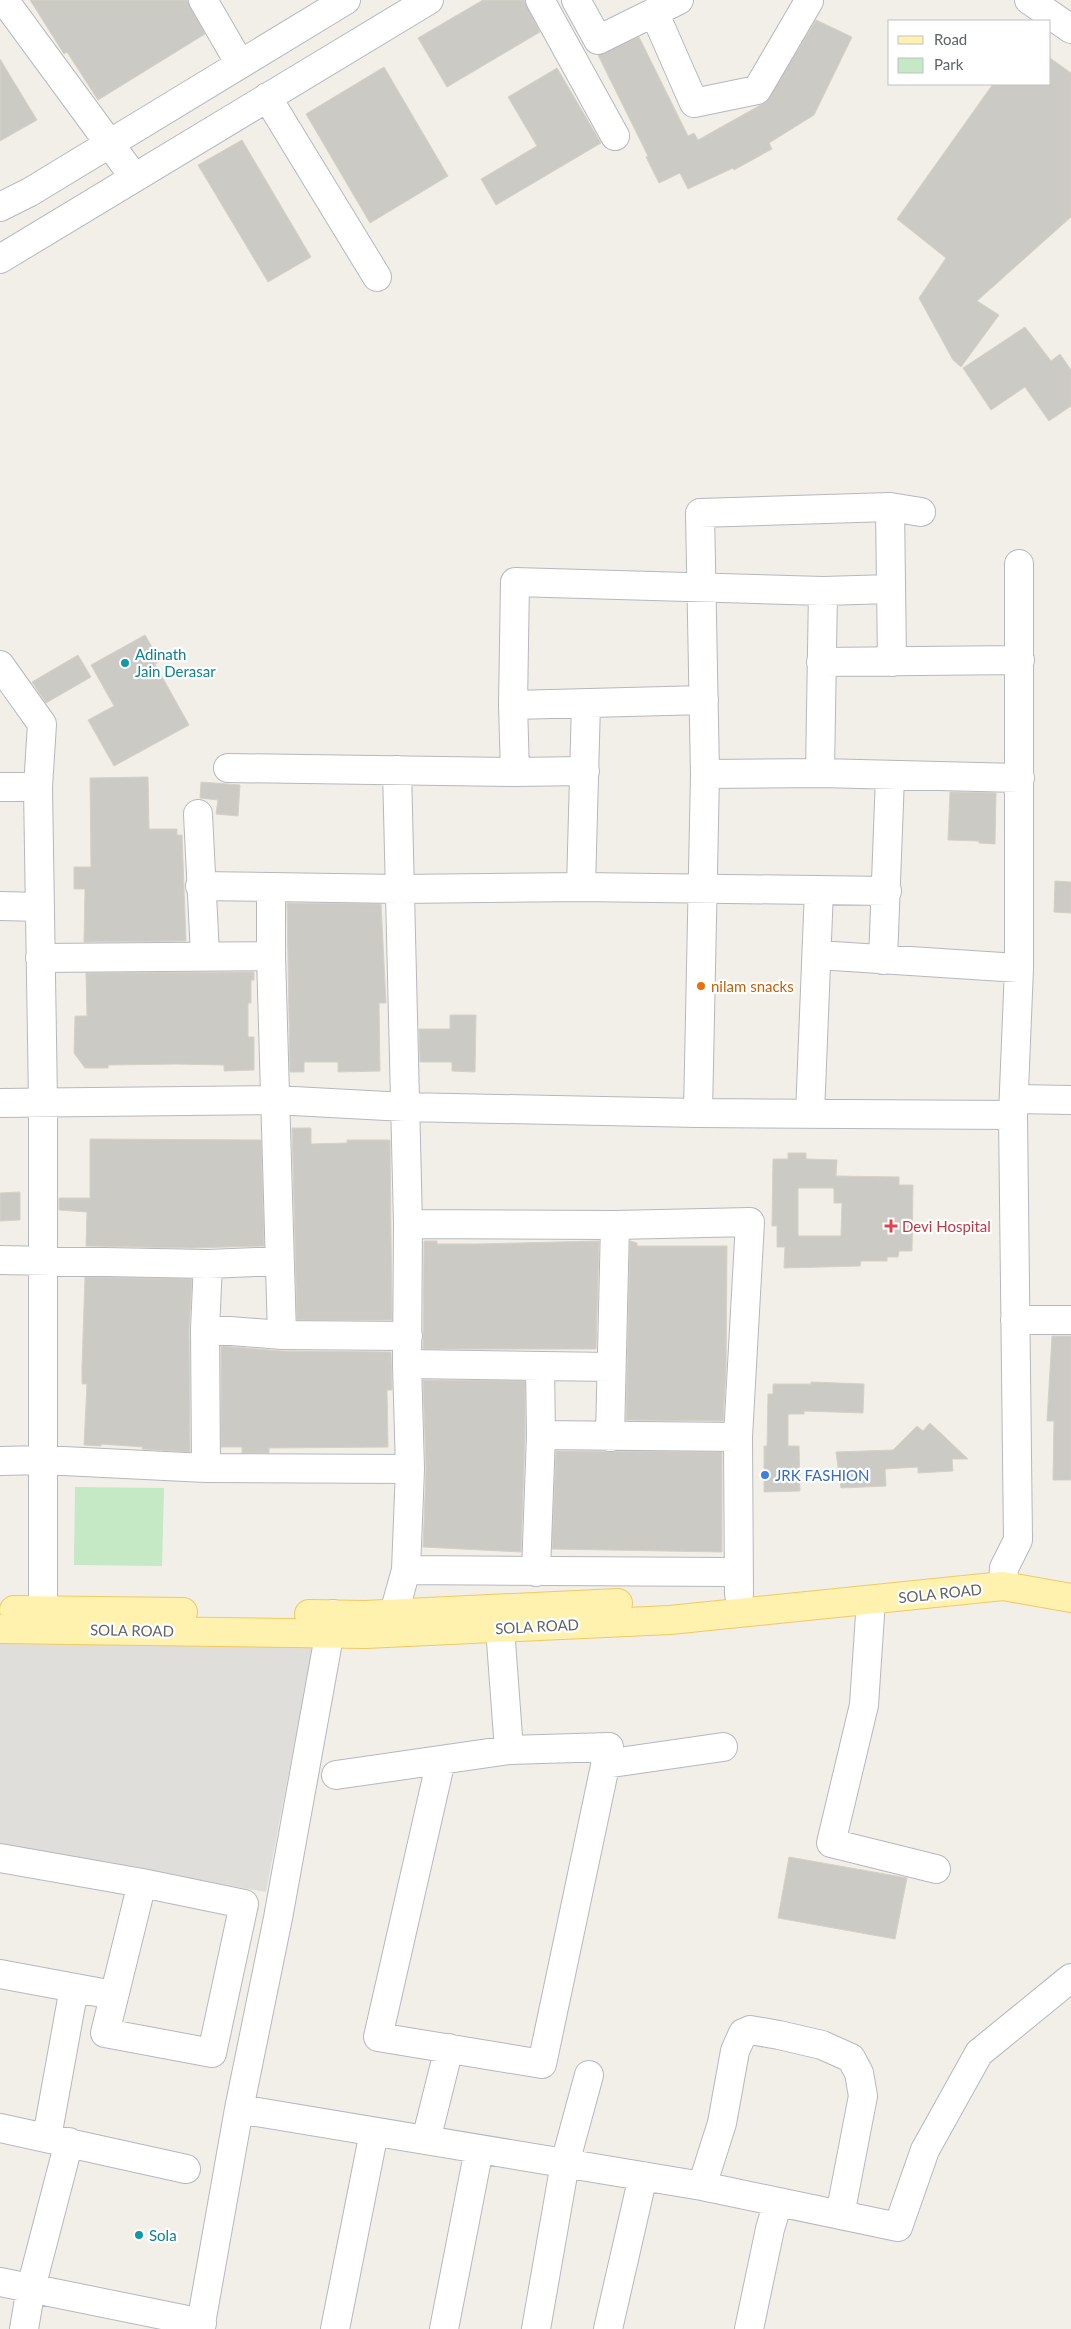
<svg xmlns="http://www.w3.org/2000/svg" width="1071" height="2329" viewBox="0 0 1071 2329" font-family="Lato,sans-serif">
<rect width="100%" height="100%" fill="#f1efe8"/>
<path fill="#e0deda" d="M0 1644 313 1646 266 1892 0 1846Z"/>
<path fill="#c5e8c5" d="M75 1487 164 1488 162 1566 74 1565Z"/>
<path fill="#cccac5" stroke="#d6d1c6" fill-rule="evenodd" d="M30 0H187L205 34 98 100 67 52 64 54Z
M483 0H524L540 32 447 87 418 38Z
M816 20 852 37 814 115 769 143 772 149 734 170 733 168 688 189 680 173 659 183 646 157 648 156 598 55 639 37 688 136 694 133 698 140 766 102Z
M1050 58 1071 73V217L977 301 999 315 961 367 953 360 919 298 946 258 897 219 993 84H1050Z
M0 59 37 120 0 141Z
M384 67 448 176 370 223 306 114Z
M557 68 601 143 496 205 481 179 537 146 508 97Z
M242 140 311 257 268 282 198 165Z
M1025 327 1051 361 1060 354 1071 370V406L1049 421 1025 387 991 410 963 368Z
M145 635 160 661 155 664 189 725 114 766 88 720 114 706 91 665Z
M78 655 91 677 46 703 32 682Z
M148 777 149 829H177V835H182L186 941 84 942 85 889H74V867H91L90 778Z
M201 782 240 785 238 816 216 814 218 800 200 798Z
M950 792 996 793 995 844 979 843V841L948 840Z
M1055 881 1071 882V913L1054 912Z
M287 903 381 904 386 1003H379L380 1071 338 1072V1062H304V1072H290Z
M254 972V980H251V1003H248V1037H254V1070L224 1071V1065L176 1064 108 1065V1068H85L74 1053 75 1016H87L86 973Z
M450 1015H476L475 1072 452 1071V1062H420L419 1029H450Z
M292 1128H311V1144L347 1143V1140H390L392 1320H297Z
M90 1139 261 1140 264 1246 192 1248 86 1246 87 1212 59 1210V1198H90Z
M788 1153H806V1159L837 1160 836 1176 899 1177V1185H913L912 1251H899L898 1257H887V1261H861L860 1266 784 1268 785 1247H777V1226H772L773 1159H788ZM798 1188H834V1203H842L841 1236H798Z
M20 1192V1220L0 1221V1193Z
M424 1241H437V1244H477L599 1241 596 1349H423Z
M630 1241 637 1243V1246H727L726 1369 723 1421 626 1420Z
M85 1277 192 1279 189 1329 190 1452 142 1449 143 1447 101 1444V1446L84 1445 87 1384H82V1367Z
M1052 1336H1071V1480H1053L1054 1421H1047Z
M221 1346 282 1351 391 1352 392 1390H387L388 1447 269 1448V1453H242V1447H221Z
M423 1380 525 1381V1435L521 1552 423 1547 426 1469Z
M811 1382 864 1384 863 1413 804 1411V1414H788V1446H799L800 1491 764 1492V1446H767L768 1394H773V1384H811Z
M930 1423 968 1459H952L953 1471 918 1473V1467L885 1469 886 1486 841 1488 836 1452 893 1450 917 1426 923 1431Z
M556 1451 722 1452V1552L552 1549Z
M789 1857 907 1878 895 1939 778 1918Z"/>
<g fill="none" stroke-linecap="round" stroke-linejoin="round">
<g stroke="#b5b8bc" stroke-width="30">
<path id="minor" d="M4 0 134 177
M203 0 240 64
M540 0 615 136
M576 0 598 40 679 0
M1029 0 1071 29
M654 12 694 103 757 90 809 1 807 0
M267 97 377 277
M0 207 30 192 346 0
M0 259 429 0
M890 507 892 662
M821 662 1020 660
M0 665 42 724 38 787 43 1102V1610
M513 705 704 700
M228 768 515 772 585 771
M515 772 513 705 515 582 823 591 891 589
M820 773 823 591
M705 774 820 773 1020 778
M0 787H38
M198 814 205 955
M200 886 399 889 581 887 887 891
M581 887 586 704
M271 888V956L282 1335
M0 906 40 907
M818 955 1019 968
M40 958 271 956
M883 960 890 777
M1014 1099 1071 1100
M0 1103 275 1100 405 1107 698 1113 1013 1115
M698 1113 705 774 700 513 890 507 921 512
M810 1114 819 890
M408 1224 615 1225 750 1222 738 1437 739 1594
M0 1260 208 1264 279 1261
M1015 1320H1071
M205 1329 282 1335 408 1336
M407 1364 611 1367
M541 1435 738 1437
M610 1437 615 1225
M0 1461 43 1460 206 1468 410 1469
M206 1468 205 1329 208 1264
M406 1570 728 1572
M536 1572 541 1435 540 1366
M1003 1586 1004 1568 1018 1540 1013 1115 1019 968V564
M871 1600 864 1705 831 1843 936 1869
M394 1613 406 1570 410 1469 407 1364 408 1224 397 770
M500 1628 509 1750
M605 1764 723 1747
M336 1775 509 1750 609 1747 542 2064 378 2037 441 1760
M0 1858 142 1883
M142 1883 244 1904 212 2053 105 2033Z
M0 1974 113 1995
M239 2109 702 2186 898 2227 925 2150 979 2053 1071 1978
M0 2128 186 2169
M47 2137 74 1988
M426 2140 449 2048
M702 2186 722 2123 735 2051 743 2033 750 2030 779 2035 822 2045 851 2058 859 2073 863 2096 840 2215
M0 2282 202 2323
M24 2329 31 2288 69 2142
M200 2329 239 2109 278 1918 333 1614
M335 2329 374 2132
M444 2329 479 2149
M536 2329 565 2163 589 2075
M608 2329 643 2176
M749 2329 770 2229 778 2202"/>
</g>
<g stroke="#f2c960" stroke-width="30">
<path id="major" d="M14 1610 183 1612
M309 1614 365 1615 618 1603
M0 1629 365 1634 670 1620 1003 1586 1071 1598"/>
</g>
<use href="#minor" stroke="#fff" stroke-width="28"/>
<use href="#major" stroke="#fff2af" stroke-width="28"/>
</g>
<g fill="#0f9aa8" stroke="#fff" stroke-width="2">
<circle cx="125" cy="663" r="5"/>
<circle cx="139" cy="2235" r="5"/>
</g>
<circle fill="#e8710a" stroke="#fff" stroke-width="2" cx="701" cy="986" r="5"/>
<path fill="#e0444e" stroke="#fff" stroke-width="2" d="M888.5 1218.5h5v5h5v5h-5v5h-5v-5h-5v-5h5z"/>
<circle fill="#3f7fe0" stroke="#fff" stroke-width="2" cx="765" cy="1475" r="5"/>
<g text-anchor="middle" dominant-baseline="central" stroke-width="4.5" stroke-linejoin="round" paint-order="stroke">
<g font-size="15" fill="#0d838f" stroke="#fff" text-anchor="start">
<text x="135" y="654">Adinath<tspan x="135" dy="17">Jain Derasar</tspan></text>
<text x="149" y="2235">Sola</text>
</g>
<g font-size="15" fill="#c56008" stroke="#fff" text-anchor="start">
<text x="711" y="986">nilam snacks</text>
</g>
<g font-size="15" fill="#be3a42" stroke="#fff" text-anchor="start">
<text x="902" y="1226">Devi Hospital</text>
</g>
<g font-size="15" fill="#366cbe" stroke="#fff" text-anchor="start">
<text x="775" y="1475">JRK FASHION</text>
</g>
<g font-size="15" fill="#5f6368" stroke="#fff">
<text transform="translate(940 1593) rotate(-6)">SOLA ROAD</text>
<text transform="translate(537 1626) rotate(-3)">SOLA ROAD</text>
<text transform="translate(132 1630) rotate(1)">SOLA ROAD</text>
</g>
</g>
<rect x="888" y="20" width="162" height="65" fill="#ffffff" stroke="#bfc1c3"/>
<rect x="898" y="36" width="25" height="8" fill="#fff2af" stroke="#bfc1c3"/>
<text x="934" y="45" font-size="15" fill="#5f6368">Road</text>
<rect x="898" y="58" width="25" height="15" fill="#c5e8c5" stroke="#bfc1c3"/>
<text x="934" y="70" font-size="15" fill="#5f6368">Park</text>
</svg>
